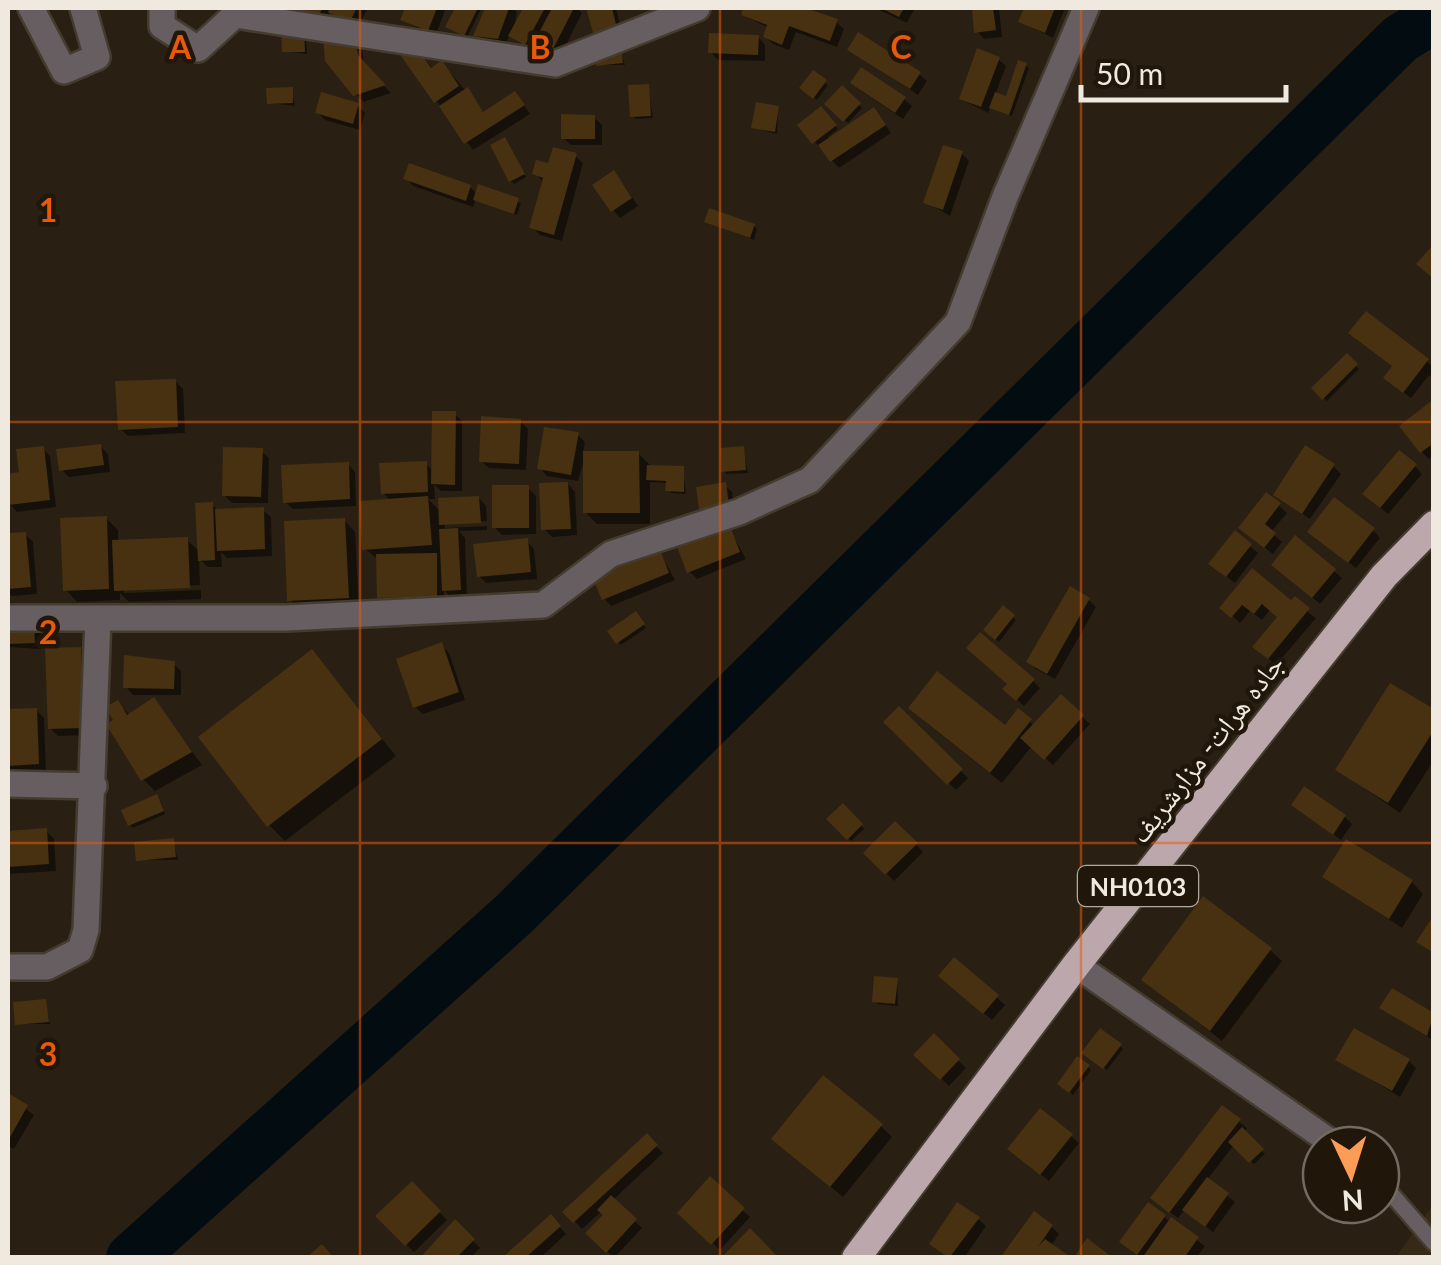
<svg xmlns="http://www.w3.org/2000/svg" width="1441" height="1265" viewBox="0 0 1441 1265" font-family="Lato,'Noto Naskh Arabic',sans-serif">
<rect width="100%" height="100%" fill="#292013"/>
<path fill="#362916" d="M1433 1205V1257H1396Z"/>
<path fill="#0007" d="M287 8H368L357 28 330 11 326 22 292 11V16Z
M408 8H446L435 37 403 20Z
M458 8 481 9 467 38 448 27Z
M488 8H512L517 12 514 29 526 8H577L582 13 560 57 538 42 533 51 510 34 505 45 483 42 476 35Z
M589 8H616L623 37 596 34Z
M746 8 774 13 776 8H798L836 22 844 29 837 47 796 32 789 50 773 44 766 37 769 28 743 15Z
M875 8H915L907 23Z
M974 8H999L1002 37 984 39 977 31Z
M1026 8H1065L1053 38 1021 22Z
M306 33 307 54 284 51Z
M758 37 765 45V61L718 60 711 52Z
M362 44 364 65 391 93 363 102 327 60Z
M850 49 919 74 927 81 918 95Z
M620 50 625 65H599Z
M423 56 433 70 449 71 485 114 522 102 530 114 473 150 404 57Z
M998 59 1006 66 995 95 1007 99 1025 65 1029 68 1012 116 991 106 988 113 961 99Z
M813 73 828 85 817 100 802 88Z
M648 86 653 118 636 119 632 116Z
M842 89 862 108 848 123 827 104Z
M292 90 295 106 269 103Z
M860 90 904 99 912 106 903 119Z
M358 106 365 113 360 130 325 120 318 113Z
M778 108 777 134 754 128Z
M821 109 838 129 828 137 830 140 881 118 891 133 839 168 800 126Z
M594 117 602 125V145H571L563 138Z
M508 143 526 177 514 184 511 181Z
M961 153 969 161 950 216 926 202Z
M575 156 583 163 562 241 540 235 532 227 542 181 535 173Z
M406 178 470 187 478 195 521 203 517 215 476 199 473 207 413 186Z
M621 181 638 206 620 218 613 210Z
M707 222 754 226 757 229 754 240Z
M1366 314 1434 367V380L1429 375 1411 398 1394 385V367Z
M1347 357 1359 369 1327 401 1314 388Z
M175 381 183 389 185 433 128 436 120 428Z
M1434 402V456L1429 459 1422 452Z
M455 414 462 421V491H441L434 484 435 499H428L441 512 479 498 486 506 487 521 445 523V528L487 526V530L459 531 465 538 467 597 452 598 444 590V604L387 605 380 597 379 560 364 548 391 501 383 493 426 464 434 472Z
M520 421 528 429 526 470 489 468 481 461Z
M578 435 585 442 583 454 638 453 650 465 683 469 686 494 671 493 668 483 650 482V524H597L585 512V458L578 481 547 476 540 468Z
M100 446 108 454 110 472 69 477 61 469Z
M743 448 748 473 727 474 724 471Z
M43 449 50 456 56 507 17 512 10 504 8 476 22 475Z
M261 451 269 458 268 503H232L224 495Z
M348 464 355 472 356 506 293 509 285 502Z
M1333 466 1341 474 1310 519 1276 495Z
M1415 466 1422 474 1388 514 1372 501Z
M568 484 575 492 577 535 552 537 544 529Z
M725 485 732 492 736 520 703 516Z
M528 488 536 496V534L502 535 494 527Z
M1267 495 1287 513 1271 532 1282 542 1273 554 1248 535Z
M212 504 219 512 263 510 271 517 272 556 227 558 221 552 222 567H208L199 559 200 585 124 588V593L201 590V599L129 602 120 593V600L77 602 66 590 106 518 118 530V542L187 540 200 552Z
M344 520 355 532 359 609 302 612 290 600Z
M728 526 746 559 697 579 689 571Z
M1373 530 1380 538 1356 568 1318 539Z
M25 534 33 542 37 594 12 596 8 592V536Z
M1235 534 1258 553 1235 583 1219 571Z
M527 541 534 549 537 579 486 583 479 576Z
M658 550 675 580 611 606 604 598Z
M1334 571 1342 578 1320 604 1282 572Z
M1253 572 1316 618 1276 665 1263 654 1280 617 1270 610 1262 620 1250 611 1240 623 1223 607Z
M1089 600 1096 607 1055 679 1036 669 1029 661Z
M1003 609 1016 620 999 642 986 630Z
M639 617 646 628 621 645 618 642Z
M33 626 41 634V649L8 647V627Z
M441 645 449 653 465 700 423 714 415 707Z
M80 649 87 657 90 735 58 736 50 728Z
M312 652 396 756 285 841 269 825Z
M126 658 174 664 181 671V695H133L126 687Z
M1033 681 1040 688 1024 706 1006 689Z
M1061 697 1090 724 1053 765 1032 746 1002 783 923 720 1005 729 1018 712 1035 726Z
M153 700 202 765 155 791 143 779 116 721 117 703 131 716Z
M36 710 44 718 46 771 12 772 8 768V712Z
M899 710 968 778 956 790 886 722Z
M1434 712V760L1400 813 1338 770Z
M160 800 165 814 133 828 130 825Z
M1294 805 1345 817 1352 824 1341 840Z
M843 807 864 829 851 841 830 819Z
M895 824 923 852 894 881 866 853Z
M46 831 54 839 56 871 8 874V834Z
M173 840 178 860H138Z
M1325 877 1412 882 1423 894 1402 928Z
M1270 950 1282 961 1222 1041 1144 980Z
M955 961 1005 1005 992 1020 948 983Z
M897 980 898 1006 878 1004 875 1001Z
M1393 991 1434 1016V1041L1382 1007Z
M45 1001 50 1024H17Z
M934 1037 966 1068 949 1086 917 1055Z
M1120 1046 1123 1049 1107 1070 1085 1052Z
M1338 1060 1409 1061 1416 1068 1400 1097Z
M1088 1067 1091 1070 1073 1095 1060 1084Z
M8 1096 34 1115 14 1149 8 1146Z
M1223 1109 1247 1128 1244 1133 1265 1154 1254 1164 1234 1145 1207 1180 1235 1202 1213 1232 1185 1209 1178 1218 1161 1206Z
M881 1126 892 1137 843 1197 786 1150Z
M1071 1136 1079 1143 1049 1181 1018 1156Z
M647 1137 663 1153 613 1200 642 1228 614 1258 588 1233 606 1215 602 1211 582 1229 566 1212Z
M710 1180 750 1217 720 1250 680 1213Z
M412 1184 447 1220 414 1252 379 1216Z
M551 1217 566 1234 540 1258H505Z
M1164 1217 1205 1246 1196 1258H1142L1130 1249Z
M978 1219 986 1226 964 1258H949Z
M455 1223 480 1248 470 1258H423Z
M1052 1227 1059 1234 1051 1246 1003 1258Z"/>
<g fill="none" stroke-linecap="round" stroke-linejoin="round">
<path stroke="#030c10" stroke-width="50" d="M131 1258 514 914 1400 39 1434 18"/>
</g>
<path fill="#473110" d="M285 8H322L317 22Z
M330 8H357L349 23 328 12Z
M405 8H437L428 31 400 20Z
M455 8H478L464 36 445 27Z
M485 8H509L498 39 473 36Z
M523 8H545L525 45 508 36Z
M552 8H574L552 51 534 42Z
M586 8H612L617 29 594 36Z
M743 8H805L838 19 830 41 789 26 782 45 763 37 767 25 741 15Z
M881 8H904L899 17Z
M972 8H993L996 30 974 33Z
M1024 8H1055L1045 33 1018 22Z
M281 27H304L305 52H282Z
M858 32 921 72 910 89 847 50Z
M709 33 759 35 758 55 708 53Z
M355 34 358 55 386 85 353 96 325 61 323 37Z
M416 46 431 68 442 60 459 86 434 103 401 56Z
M621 48 623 63 596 66 595 51Z
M977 48 1000 57 981 107 959 99Z
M1018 60 1027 63 1009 115 989 108 995 92 1006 96Z
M861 67 906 97 895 113 850 83Z
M813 70 827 80 813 99 799 88Z
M649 84 651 116 630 117 628 85Z
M842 85 861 103 843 122 824 104Z
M293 87V103L267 104 266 88Z
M468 87 483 112 515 91 525 105 464 144 439 106Z
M321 92 359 103 353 124 315 113Z
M756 102 779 106 775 132 751 128Z
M821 106 837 125 812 144 797 125Z
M874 107 886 125 830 162 818 145Z
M561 114 595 115V139H561Z
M505 137 525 174 509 182 490 145Z
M943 145 963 151 943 210 923 203Z
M553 147 577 153 554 235 529 228 543 178 532 174 536 160 548 163Z
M409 163 471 185 466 201 403 179Z
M614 170 632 198 611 212 592 185Z
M478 184 519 198 514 214 473 200Z
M709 208 755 224 750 238 704 222Z
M1434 244V279L1416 264Z
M1366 311 1429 359 1403 393 1383 378 1392 366 1348 333Z
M1347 353 1358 364 1322 400 1311 388Z
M176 379 178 427 118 430 115 381Z
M1434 399V443L1420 453 1399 426Z
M432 411H456L455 485 431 484Z
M481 416 521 419 519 464 479 462Z
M544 427 579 432 571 475 537 469Z
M101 444 104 465 59 471 56 449Z
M1305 445 1335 464 1302 514 1273 495Z
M44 446 50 500 8 505V474L19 472 16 449Z
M744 446 746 470 721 472 720 448Z
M223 447 263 448 261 497 222 496Z
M1399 450 1417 464 1380 508 1362 494Z
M583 451H639L640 513H583Z
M427 461 428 492 381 494 379 463Z
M349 462 350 499 283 503 281 465Z
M647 465 684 466V492L665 491 666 481 646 480Z
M568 482 571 529 541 530 539 483Z
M726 482 730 513 700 517 696 487Z
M492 485H529V528H492Z
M1266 492 1281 503 1265 524 1276 533 1264 548 1238 528Z
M428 496 432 545 362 550 359 501Z
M479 496 481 523 439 525 438 498Z
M1334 497 1375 528 1348 563 1307 532Z
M213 502 215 560 198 561 195 503Z
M264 507 265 549 217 551 215 509Z
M107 516 109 589 63 591 60 518Z
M345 518 349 598 287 601 284 521Z
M729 523 740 552 687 573 676 544Z
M458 528 461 590 442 591 439 529Z
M1235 530 1252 544 1226 577 1208 564Z
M26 532 31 587 8 589V533Z
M1295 535 1336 569 1312 598 1271 565Z
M188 537 190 588 114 591 112 540Z
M528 538 531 572 477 577 473 544Z
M659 547 669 573 602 600 591 574Z
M437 553V597L377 598 376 554Z
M1252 568 1291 600 1295 596 1310 608 1268 659 1252 647 1277 617 1262 604 1254 614 1242 605 1231 618 1219 608Z
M1070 586 1090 598 1047 674 1026 662Z
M1003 605 1015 615 995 640 983 630Z
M636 611 645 624 616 644 607 631Z
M34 624 35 643 8 644V625Z
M980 632 1035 679 1016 701 1002 689 1007 684 966 648Z
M442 642 459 692 413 708 396 659Z
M81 647 83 728 48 729 45 648Z
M312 649 382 739 267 827 198 737Z
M124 655 175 661 174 689 123 688Z
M937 671 1005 725 1018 708 1032 719 990 773 908 708Z
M1390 683 1434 709V730L1388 803 1335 770Z
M1061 694 1084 715 1044 760 1020 738Z
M154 697 192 752 141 781 106 724 113 720 105 707 118 700 127 715Z
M899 706 963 769 947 785 883 722Z
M37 708 39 764 8 766V709Z
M1304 786 1346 815 1333 835 1291 805Z
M157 794 164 811 128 826 121 810Z
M843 803 863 824 847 840 826 819Z
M895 821 918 843 885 875 863 853Z
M47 828 49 864 8 867V831Z
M174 838 176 857 136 861 134 842Z
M1346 839 1413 880 1389 919 1322 877Z
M1203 896 1272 948 1210 1031 1141 980Z
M1434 915V953L1416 942Z
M954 957 999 995 983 1014 938 976Z
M874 976 898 978 895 1004 872 1002Z
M1392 988 1434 1013 1427 1036 1379 1008Z
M46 999 49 1022 15 1025 13 1002Z
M1100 1028 1122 1044 1103 1069 1081 1053Z
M1354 1028 1410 1059 1392 1091 1335 1060Z
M934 1033 960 1059 940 1080 913 1055Z
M1077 1056 1090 1065 1069 1093 1057 1084Z
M823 1075 883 1124 830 1187 771 1139Z
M8 1093 28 1105 8 1141Z
M1222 1105 1241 1119 1169 1213 1150 1198Z
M1040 1108 1073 1134 1040 1175 1007 1149Z
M1242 1127 1264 1149 1249 1163 1228 1142Z
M647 1133 658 1145 573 1223 562 1212Z
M710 1176 745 1208 711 1245 677 1213Z
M1207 1177 1229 1193 1205 1227 1182 1210Z
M412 1181 441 1211 405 1246 375 1216Z
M611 1195 637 1219 606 1253 585 1233 603 1215 597 1210Z
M957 1202 980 1217 949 1258 929 1244Z
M1148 1202 1166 1215 1137 1255 1119 1242Z
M1034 1211 1053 1225 1038 1247 1045 1239 1072 1258H1000Z
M551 1214 561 1226 525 1258H502Z
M1171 1217 1199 1237 1184 1258H1142Z
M455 1219 475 1239 456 1258H420Z
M750 1228 779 1258H721Z
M1087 1238 1113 1258H1081L1076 1254Z
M322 1244 334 1258H306Z"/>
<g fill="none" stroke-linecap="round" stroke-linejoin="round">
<g stroke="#453c30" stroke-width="20">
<path id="service" d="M1381 1182 1434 1243"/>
</g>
<g stroke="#453c30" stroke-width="30">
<path id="minor" d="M31 8 64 71 97 57 83 8
M162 8V26L198 49 235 15 555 64 697 8
M8 618H286L543 605 611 554 739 512 810 480 958 322 1005 197 1086 8
M8 784 94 786
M1076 965 1335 1145
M8 967H47L80 950 86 930 98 619"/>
</g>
<g stroke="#453c30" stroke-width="32">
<path id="trunk" d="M856 1258 1076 965 1384 576 1434 525"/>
</g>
<use href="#service" stroke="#675e61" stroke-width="15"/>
<use href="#minor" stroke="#675e61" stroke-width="25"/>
<use href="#trunk" stroke="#bca8ac" stroke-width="28"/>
</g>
<path fill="none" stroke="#e8590c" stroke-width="2.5" stroke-opacity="0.55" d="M360 8V1258M720 8V1258M1081 8V1258M8 422H1434M8 843H1434"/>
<g text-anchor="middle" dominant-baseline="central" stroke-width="9" stroke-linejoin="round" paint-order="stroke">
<rect fill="#20170a" stroke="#b1aaa0" stroke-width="2.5" x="1078" y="866" width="120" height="40" rx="8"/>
<g font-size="25" font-weight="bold" fill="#efe9e0">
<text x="1138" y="886">NH0103</text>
</g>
<g font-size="28" fill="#efe9e0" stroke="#20170a">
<text transform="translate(1206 748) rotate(-52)">جاده هرات- مزارشریف</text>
</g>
</g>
<g font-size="32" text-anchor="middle" font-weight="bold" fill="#e8590c" stroke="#20170a" stroke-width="9" stroke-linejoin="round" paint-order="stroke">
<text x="180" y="59">A</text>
<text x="540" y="59">B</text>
<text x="901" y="59">C</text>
<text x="48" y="222">1</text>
<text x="48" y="644">2</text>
<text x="48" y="1066">3</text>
</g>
<rect width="1441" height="1265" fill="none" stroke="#efe9e0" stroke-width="20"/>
<g transform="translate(1351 1175) rotate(176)"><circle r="48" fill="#20170a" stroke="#736b60" stroke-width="2.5"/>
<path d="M0-8L18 38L0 25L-18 38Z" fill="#fd9c56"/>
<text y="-15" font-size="28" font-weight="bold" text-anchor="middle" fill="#efe9e0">N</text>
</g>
<path d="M1081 85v15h205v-15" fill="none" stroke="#efe9e0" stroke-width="5"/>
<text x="1096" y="85" font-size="30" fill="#efe9e0" stroke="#20170a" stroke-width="8" paint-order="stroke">50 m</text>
</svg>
